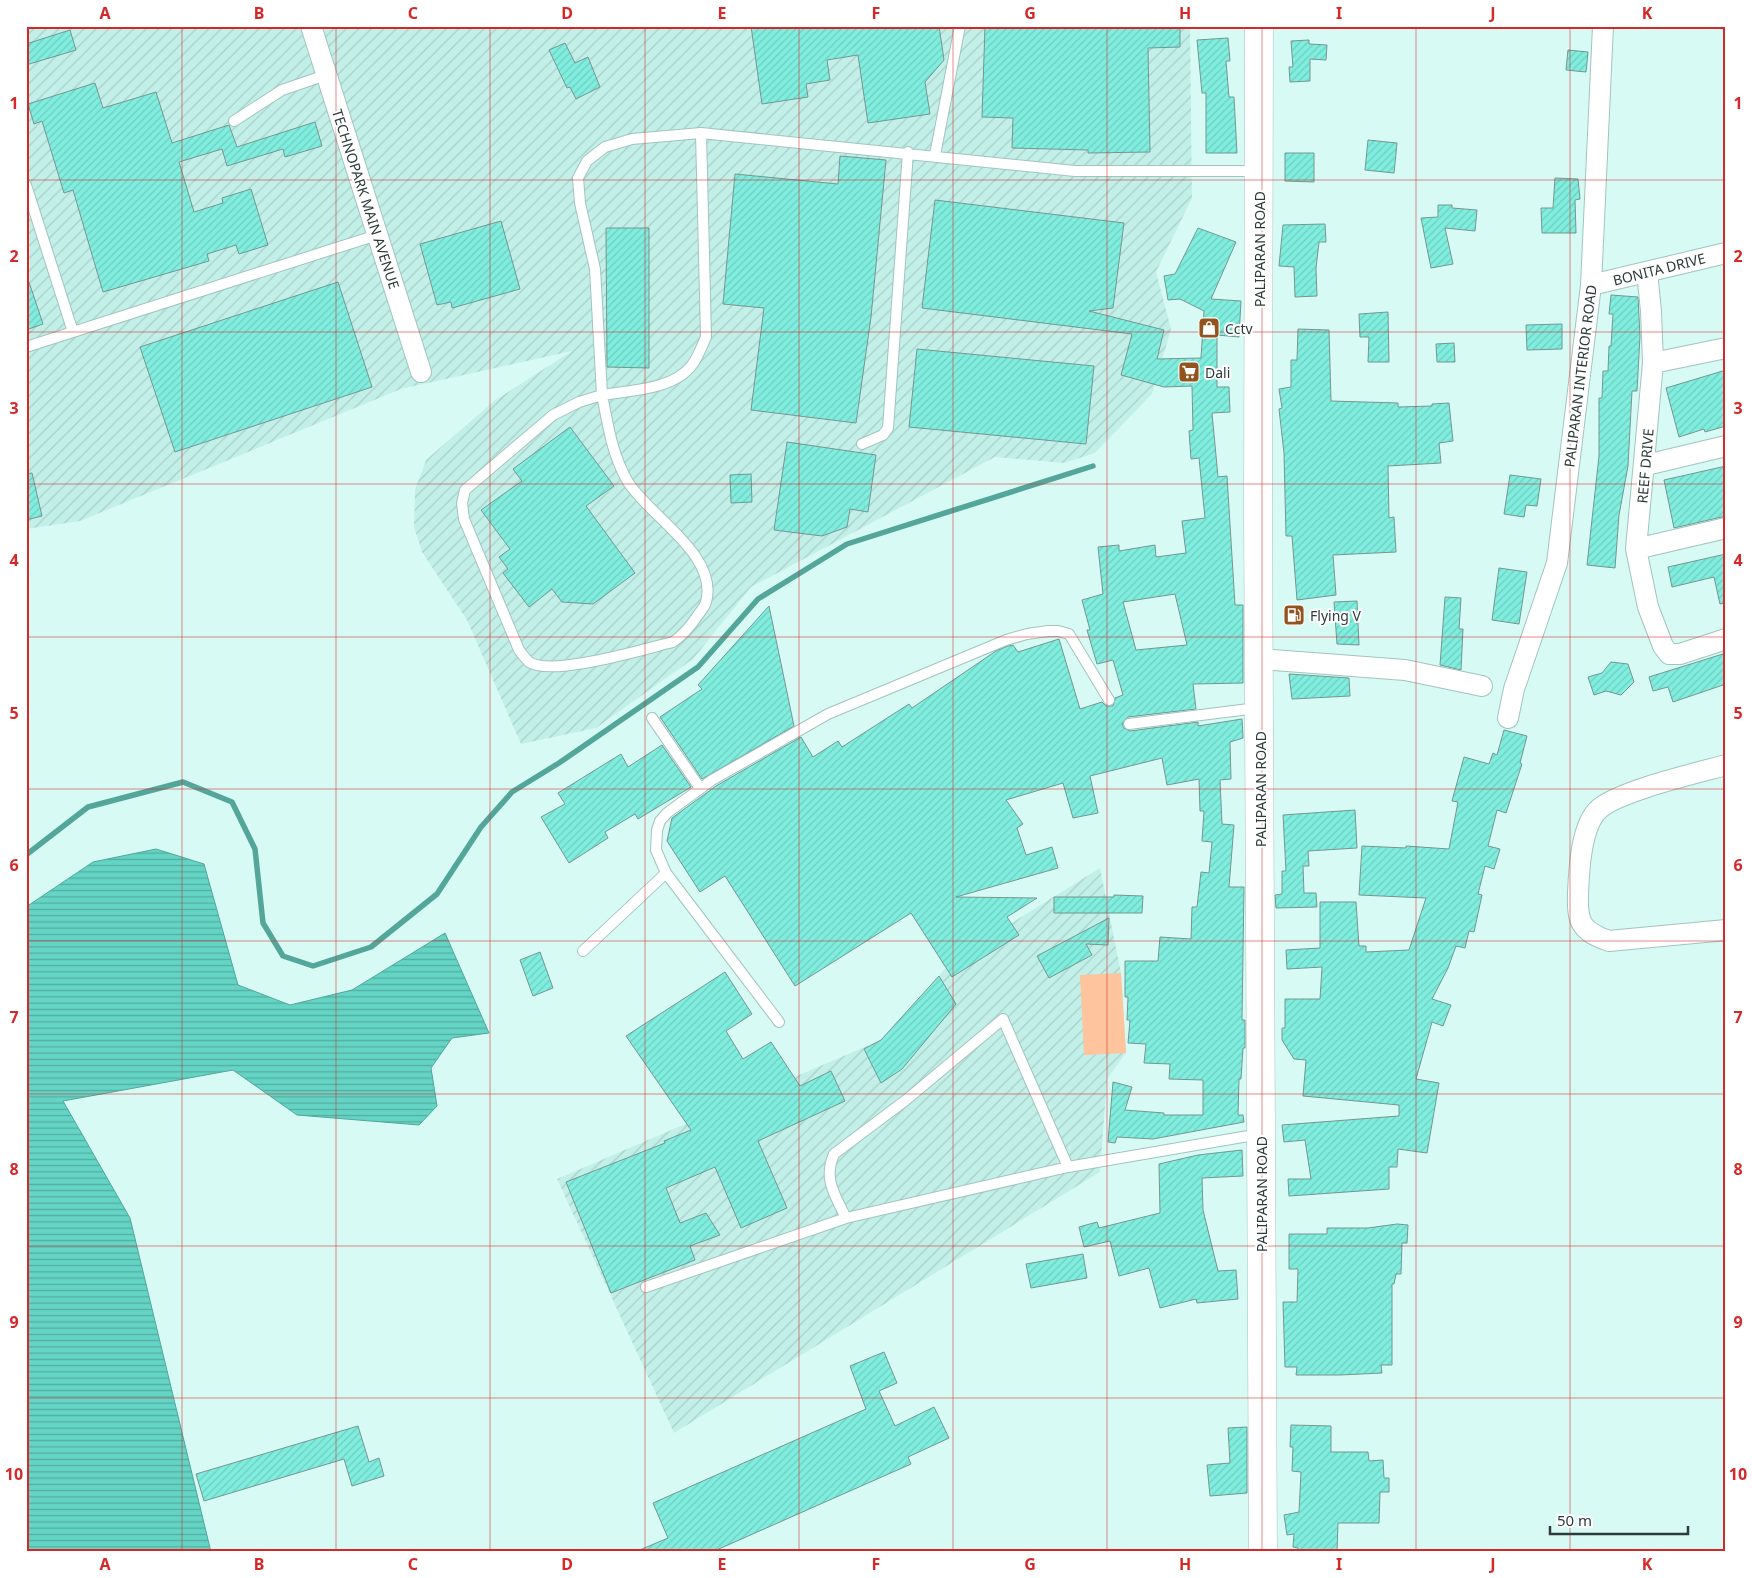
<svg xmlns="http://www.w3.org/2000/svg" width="1752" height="1578" viewBox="0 0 1752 1578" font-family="'Noto Sans',sans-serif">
<defs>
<pattern id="industrial-furrows" width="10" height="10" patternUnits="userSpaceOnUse" patternTransform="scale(1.25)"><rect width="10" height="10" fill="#c2f0e8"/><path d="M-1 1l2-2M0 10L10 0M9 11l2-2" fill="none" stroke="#a7cfc8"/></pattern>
<pattern id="water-rules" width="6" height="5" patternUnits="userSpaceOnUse" patternTransform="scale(1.25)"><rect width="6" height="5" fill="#64d4c5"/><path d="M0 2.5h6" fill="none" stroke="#53ada1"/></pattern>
<pattern id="building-hatch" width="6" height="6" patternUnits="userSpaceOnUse" patternTransform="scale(1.25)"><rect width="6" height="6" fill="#80eedf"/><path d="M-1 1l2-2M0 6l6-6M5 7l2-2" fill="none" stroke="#6fcdc0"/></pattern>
</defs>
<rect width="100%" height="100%" fill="#d7fbf4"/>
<path fill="url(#industrial-furrows)" d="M26 26H1190L1192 198 1156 272 1171 329 1152 394 1095 453 1064 463 995 457 751 587 693 659 596 728 521 744 467 620 422 552 414 527 415 490 426 460 494 401 572 351 401 389 80 521 26 529Z
M1100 868 1121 973 1126 1053 1107 1079 1100 1172 674 1433 557 1179 881 1040 954 959Z"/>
<path fill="#fdc49d" d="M1121 973 1126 1053 1084 1055 1080 975Z"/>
<path fill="url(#water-rules)" stroke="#54a69b" d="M156 849 204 864 238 985 290 1005 352 990 445 933 489 1033 452 1038 431 1068 437 1106 419 1125 297 1115 233 1070 63 1101 130 1218 211 1552H26V907L93 862Z"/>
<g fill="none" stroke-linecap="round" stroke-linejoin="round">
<path stroke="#54a69b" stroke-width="5.5" d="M26 855 88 807 183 782 232 802 255 849 263 923 283 956 313 966 371 947 437 894 481 827 512 792 559 763 698 667 758 599 847 544 1093 466"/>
</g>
<path fill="url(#building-hatch)" stroke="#759691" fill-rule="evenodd" d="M751 26H939L944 60 925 82 930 114 868 123 858 55 827 60 830 80 806 84 808 97 762 104Z
M985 26H1180V47L1148 48 1150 152 1088 153V150L1012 148 1013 118 982 117Z
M70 30 76 50 26 65V44Z
M1228 38 1230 61H1226L1229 97H1234L1237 153H1206V93H1202L1197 40Z
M1309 40V44L1327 45 1326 60 1310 59V81L1290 82 1289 67H1293L1291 41Z
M565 43 575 63 588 57 600 87 576 99 570 87 567 88 549 50Z
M1568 50 1588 52 1586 72 1566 70Z
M95 83 103 108 156 92 172 143 229 125 237 147 315 122 322 146 285 157 283 149 227 166 222 149 179 162 194 212 223 203 222 198 251 189 268 245 239 254 236 245 207 254 209 261 103 292 73 190 64 193 42 121 34 124 28 104Z
M1368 140 1397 143 1394 173 1365 170Z
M1285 153H1314V182L1285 181Z
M840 156 886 160 871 317 856 423 751 410 764 308 723 304 735 174 838 184Z
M1555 178 1578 179 1580 199 1575 200 1576 233H1542L1541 208H1553Z
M935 200 1124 223 1113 308 1089 311 1164 330 1157 359 1201 358 1204 311 1180 299 1168 300 1164 276 1175 274 1198 228 1236 242 1211 299 1241 301 1239 337 1217 335V387H1229L1230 412 1212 413 1218 477 1227 476 1235 605H1243V683L1193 684 1196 709 1128 717 1122 724 1124 728 1130 731 1198 722V726L1242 719 1243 738 1230 742 1231 779 1220 780 1222 824 1234 825 1229 887H1244L1242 1020H1245V1048H1243L1241 1079H1239L1238 1115H1243L1244 1122 1153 1139 1117 1137 1115 1143 1108 1142 1113 1082 1132 1087 1125 1110 1164 1113V1115H1203V1080L1169 1079 1170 1064 1144 1063 1146 1044 1128 1043 1130 1020H1127L1128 997H1125V961H1158L1160 937 1191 939 1192 907H1197L1201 872 1209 873 1212 842 1202 841 1204 811H1200L1199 779 1167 785 1162 758 1090 776 1098 813 1073 818 1063 783 1006 800 1023 824 1017 828 1026 855 1052 847 1058 868 956 897 1037 898 1007 917 1019 935 952 977 911 913 795 986 725 876 700 892 667 841 672 818 716 786 801 737 813 757 838 741 842 747 909 704 912 708 996 651 1008 646 1013 645 1018 652 1059 639 1080 709 1102 702 1106 706H1113L1115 698 1123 695 1113 660 1097 664 1087 630H1090L1082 600 1103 594 1098 547 1119 545V551L1155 545 1156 557 1186 553 1182 521 1205 518 1199 458 1191 459 1189 431 1193 430 1192 386 1164 387 1121 375 1132 334 922 308ZM1175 594 1187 645 1136 650 1123 602Z
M1438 205H1452V208L1477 210 1475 231 1445 228 1453 264 1431 268 1421 218 1438 217Z
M501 221 520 289 452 308 451 302 437 305 420 244Z
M1325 224 1326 242H1319L1316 268 1317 296 1295 297 1294 267 1279 266 1283 225Z
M606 228H649V368L607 367Z
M29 282 43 324 26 330V283Z
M338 282 372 387 175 452 140 347Z
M1611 295 1638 297 1640 336 1637 391H1632L1628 466 1619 515 1615 568 1587 565 1599 456V398H1602L1603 371H1608L1609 346H1611L1613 314H1609Z
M1388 312 1389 362H1368L1369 337H1360L1359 314Z
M1562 324V349L1527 350 1526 325Z
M1298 329 1329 330 1331 401 1398 403V407L1432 406V404L1449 403 1453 441 1439 443 1441 463 1388 466 1389 518 1394 517 1396 552 1333 555 1336 595 1297 600 1292 536H1286L1284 453 1279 409 1282 408 1279 389 1291 387V360H1297Z
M1454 343 1455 362H1437L1436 344Z
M917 349 1094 366 1086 444 909 427Z
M1726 370V426L1705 432 1704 429 1679 437 1666 388Z
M570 427 614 486 586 506 635 573 593 604 562 602 552 589 529 607 503 573 508 569 499 557 510 549 481 510 522 481 513 469Z
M787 442 876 455 868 512 850 509 847 527 822 536 774 530Z
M1726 466V516L1674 528 1664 480Z
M32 473 42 516 26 520V474Z
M751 474 752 502 731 503 730 475Z
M1510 475 1541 479 1537 506 1526 505 1524 517 1504 514Z
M1726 554V603L1720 604 1714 577 1672 587 1668 567Z
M1499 568 1527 572 1519 624 1492 620Z
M1445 597 1461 598 1459 629H1463L1461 670 1440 665Z
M1357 601 1359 645 1337 644 1334 602Z
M769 606 794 726 702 779 660 717 702 689 698 685Z
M1726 653V684L1673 702 1668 687 1653 691 1649 677Z
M1611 662 1628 664 1634 682 1621 695 1606 691 1594 695 1588 677 1602 673Z
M1289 674 1349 678 1350 696 1292 699Z
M1504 730 1527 736 1520 763 1522 764 1506 813 1497 810 1488 846 1500 849 1494 869 1485 866 1478 894 1482 895 1474 932 1469 931 1465 948 1456 946 1448 968 1432 999 1451 1005 1443 1026 1432 1022 1416 1079 1439 1083 1427 1153 1398 1149 1397 1167H1389V1189L1289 1196 1288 1179H1311L1305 1140 1284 1142 1282 1125 1399 1116V1105L1303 1096 1306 1060 1294 1059 1282 1040V1028H1285V999H1320L1322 967 1287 969 1286 950 1320 948V902H1356L1359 946H1366V952L1409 950 1426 898 1359 895 1362 846 1406 848V846L1449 849 1458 802 1452 801 1464 757 1489 764 1493 753 1497 755Z
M662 745 691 787 638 819 635 814 605 832 608 838 569 863 541 817 565 804 558 793 621 754 628 767Z
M1355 810 1357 848 1308 851 1309 866H1303L1304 893H1316L1317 907 1276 908 1275 895 1282 894V871H1286L1283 815Z
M1114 895 1143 896 1142 913H1054V897H1114Z
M1109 918 1108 945 1086 944 1092 955 1049 978 1037 956Z
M540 952 553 988 533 996 520 960Z
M725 972 752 1014 726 1031 743 1059 771 1042 800 1086 831 1071 845 1101 758 1141 787 1208 741 1228 715 1167 666 1188 680 1223 706 1213 720 1235 690 1246 695 1260 611 1293 566 1182 665 1143 664 1141 691 1130 626 1036Z
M939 976 956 1004 902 1069 881 1083 864 1049 881 1040Z
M1242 1150 1243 1176 1202 1178 1203 1210 1218 1271 1236 1270 1238 1299 1197 1303 1196 1299 1160 1308 1149 1268 1119 1276 1110 1241 1084 1247 1079 1227 1097 1222 1099 1228 1160 1213 1159 1164 1198 1155Z
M1397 1224 1408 1225 1407 1243H1402L1401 1274H1396L1394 1284H1392V1365H1381L1382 1373 1340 1375H1296L1297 1367H1285L1283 1302H1297L1298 1269H1289V1234H1327V1228H1368Z
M1083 1254 1087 1278 1031 1288 1026 1264Z
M884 1352 897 1383 879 1391 895 1426 934 1407 949 1438 908 1457 911 1464 712 1552H635L668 1538 653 1503 866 1409 850 1366Z
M1291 1425 1331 1426V1452H1368L1369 1461 1383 1460 1384 1478H1389V1492H1380L1379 1523H1338L1337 1552H1298V1548L1293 1547 1294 1534 1287 1535 1284 1515 1299 1512 1301 1472 1292 1471 1293 1447H1290Z
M358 1426 369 1462 379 1458 384 1476 352 1486 344 1459 204 1501 196 1474Z
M1247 1427V1493L1210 1496 1207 1465 1230 1463 1228 1428Z"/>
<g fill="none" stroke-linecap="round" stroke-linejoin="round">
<g stroke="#a1c4be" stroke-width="12">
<path id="service" d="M234 121 282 90 326 75
M701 133 706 337C702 346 698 357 692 365 673 390 631 390 602 395 608 425 612 455 628 482 649 516 719 555 706 602 705 607 699 613 696 618 689 628 683 635 673 642 644 649 552 677 529 662 526 659 522 654 519 650L464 519 462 503 465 490 553 415 579 402 602 395 595 269 580 203 578 178 587 161 605 147 632 139 701 133 1075 171H1257
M935 155 960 26
M26 185 73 332
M26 347 377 235
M862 444 883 435 888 428 908 152
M652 718 700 788
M1129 724 1257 708
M583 951 666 873
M779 1022 666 873 656 850 657 830 660 821 667 813 712 780 828 714 1006 640 1027 634 1048 631H1058L1069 634 1109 700
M846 1218C835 1195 823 1179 834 1154L906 1100 1003 1019 1068 1167
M646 1287 846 1218 1068 1167 1260 1134"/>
</g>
<g stroke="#a1c4be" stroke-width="22">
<path id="minor" d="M311 26 421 372
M1647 272 1651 311 1653 363 1636 549 1648 607 1663 646 1669 654H1680L1726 639
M1591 285 1726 253
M1653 363 1726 348
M1646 465 1726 446
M1636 549 1726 528
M1260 659 1405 670 1482 686
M1508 718 1514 689 1557 563 1591 285 1603 26
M1726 765C1697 773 1619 791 1599 809 1581 825 1579 870 1578 893 1577 923 1581 931 1609 941L1726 930"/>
</g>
<g stroke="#a1c4be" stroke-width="29">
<path id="primary" d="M1259 26 1258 512 1263 1552"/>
</g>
<use href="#service" stroke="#fff" stroke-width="10"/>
<use href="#minor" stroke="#fff" stroke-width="20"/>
<use href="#primary" stroke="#fff" stroke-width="28"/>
</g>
<path fill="none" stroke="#d62828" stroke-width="1" stroke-opacity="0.55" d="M182 26V1552M336 26V1552M490 26V1552M645 26V1552M799 26V1552M953 26V1552M1107 26V1552M1262 26V1552M1416 26V1552M1570 26V1552M26 180H1726M26 332H1726M26 484H1726M26 637H1726M26 789H1726M26 941H1726M26 1094H1726M26 1246H1726M26 1398H1726"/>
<defs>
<g id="shop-square" transform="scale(1.125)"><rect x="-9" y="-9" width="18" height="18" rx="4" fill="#93521e" stroke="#fff"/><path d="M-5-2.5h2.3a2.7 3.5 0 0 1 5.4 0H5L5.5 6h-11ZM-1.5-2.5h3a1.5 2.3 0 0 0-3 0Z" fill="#fff"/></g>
<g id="supermarket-square" transform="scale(1.125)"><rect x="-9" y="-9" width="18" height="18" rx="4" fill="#93521e" stroke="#fff"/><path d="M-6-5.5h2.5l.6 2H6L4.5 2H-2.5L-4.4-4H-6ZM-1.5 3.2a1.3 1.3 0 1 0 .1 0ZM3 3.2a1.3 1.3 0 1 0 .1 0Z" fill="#fff"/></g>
<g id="fuel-square" transform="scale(1.125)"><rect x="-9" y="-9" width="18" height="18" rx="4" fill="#93521e" stroke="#fff"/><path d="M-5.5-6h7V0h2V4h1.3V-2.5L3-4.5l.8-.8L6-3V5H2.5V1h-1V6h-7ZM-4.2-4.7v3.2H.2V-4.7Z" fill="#fff"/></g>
</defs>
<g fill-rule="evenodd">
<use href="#shop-square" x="1209" y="328"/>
<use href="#supermarket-square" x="1189" y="372"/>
<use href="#fuel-square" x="1294" y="615"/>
</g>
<g text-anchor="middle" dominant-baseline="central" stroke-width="4" stroke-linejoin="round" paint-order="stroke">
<g font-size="14" fill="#2d3b39" stroke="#fff">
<text transform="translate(366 199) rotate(72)">TECHNOPARK MAIN AVENUE</text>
<text transform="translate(1259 249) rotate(-90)">PALIPARAN ROAD</text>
<text transform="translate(1659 269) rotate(-14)">BONITA DRIVE</text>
<text transform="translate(1580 376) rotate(-83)">PALIPARAN INTERIOR ROAD</text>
<text transform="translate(1645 466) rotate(-85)">REEF DRIVE</text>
<text transform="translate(1260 789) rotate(-90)">PALIPARAN ROAD</text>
<text transform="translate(1261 1194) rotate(-90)">PALIPARAN ROAD</text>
</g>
<g font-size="14" fill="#2d3b39" stroke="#fff" text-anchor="start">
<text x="1225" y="328">Cctv</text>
<text x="1205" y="372">Dali</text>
<text x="1310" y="615">Flying V</text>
</g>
</g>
<rect width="1752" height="1578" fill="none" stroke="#ffffff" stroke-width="55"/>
<path d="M1550 1526v8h138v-8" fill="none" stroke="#2d3b39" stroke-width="2.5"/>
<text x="1557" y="1526" font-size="15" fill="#2d3b39" stroke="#ffffff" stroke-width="4" paint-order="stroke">50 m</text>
<rect x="28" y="28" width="1696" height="1522" fill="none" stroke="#d62828" stroke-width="2"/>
<g font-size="16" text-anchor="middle" font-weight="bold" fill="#d62828">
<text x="105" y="19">A</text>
<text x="259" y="19">B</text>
<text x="413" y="19">C</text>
<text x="567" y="19">D</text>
<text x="722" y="19">E</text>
<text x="876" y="19">F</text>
<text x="1030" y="19">G</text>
<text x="1185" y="19">H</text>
<text x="1339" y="19">I</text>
<text x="1493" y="19">J</text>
<text x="1647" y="19">K</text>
<text x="14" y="109">1</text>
<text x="1738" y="109">1</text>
<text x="14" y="262">2</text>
<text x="1738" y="262">2</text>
<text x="14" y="414">3</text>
<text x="1738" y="414">3</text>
<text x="14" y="566">4</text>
<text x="1738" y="566">4</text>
<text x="14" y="719">5</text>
<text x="1738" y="719">5</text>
<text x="14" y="871">6</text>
<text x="1738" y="871">6</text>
<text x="14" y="1023">7</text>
<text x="1738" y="1023">7</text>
<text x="14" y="1175">8</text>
<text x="1738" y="1175">8</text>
<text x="14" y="1328">9</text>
<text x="1738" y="1328">9</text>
<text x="14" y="1480">10</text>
<text x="1738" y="1480">10</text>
<text x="105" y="1570">A</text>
<text x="259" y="1570">B</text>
<text x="413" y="1570">C</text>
<text x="567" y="1570">D</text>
<text x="722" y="1570">E</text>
<text x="876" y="1570">F</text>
<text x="1030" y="1570">G</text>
<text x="1185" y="1570">H</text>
<text x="1339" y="1570">I</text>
<text x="1493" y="1570">J</text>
<text x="1647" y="1570">K</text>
</g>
</svg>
